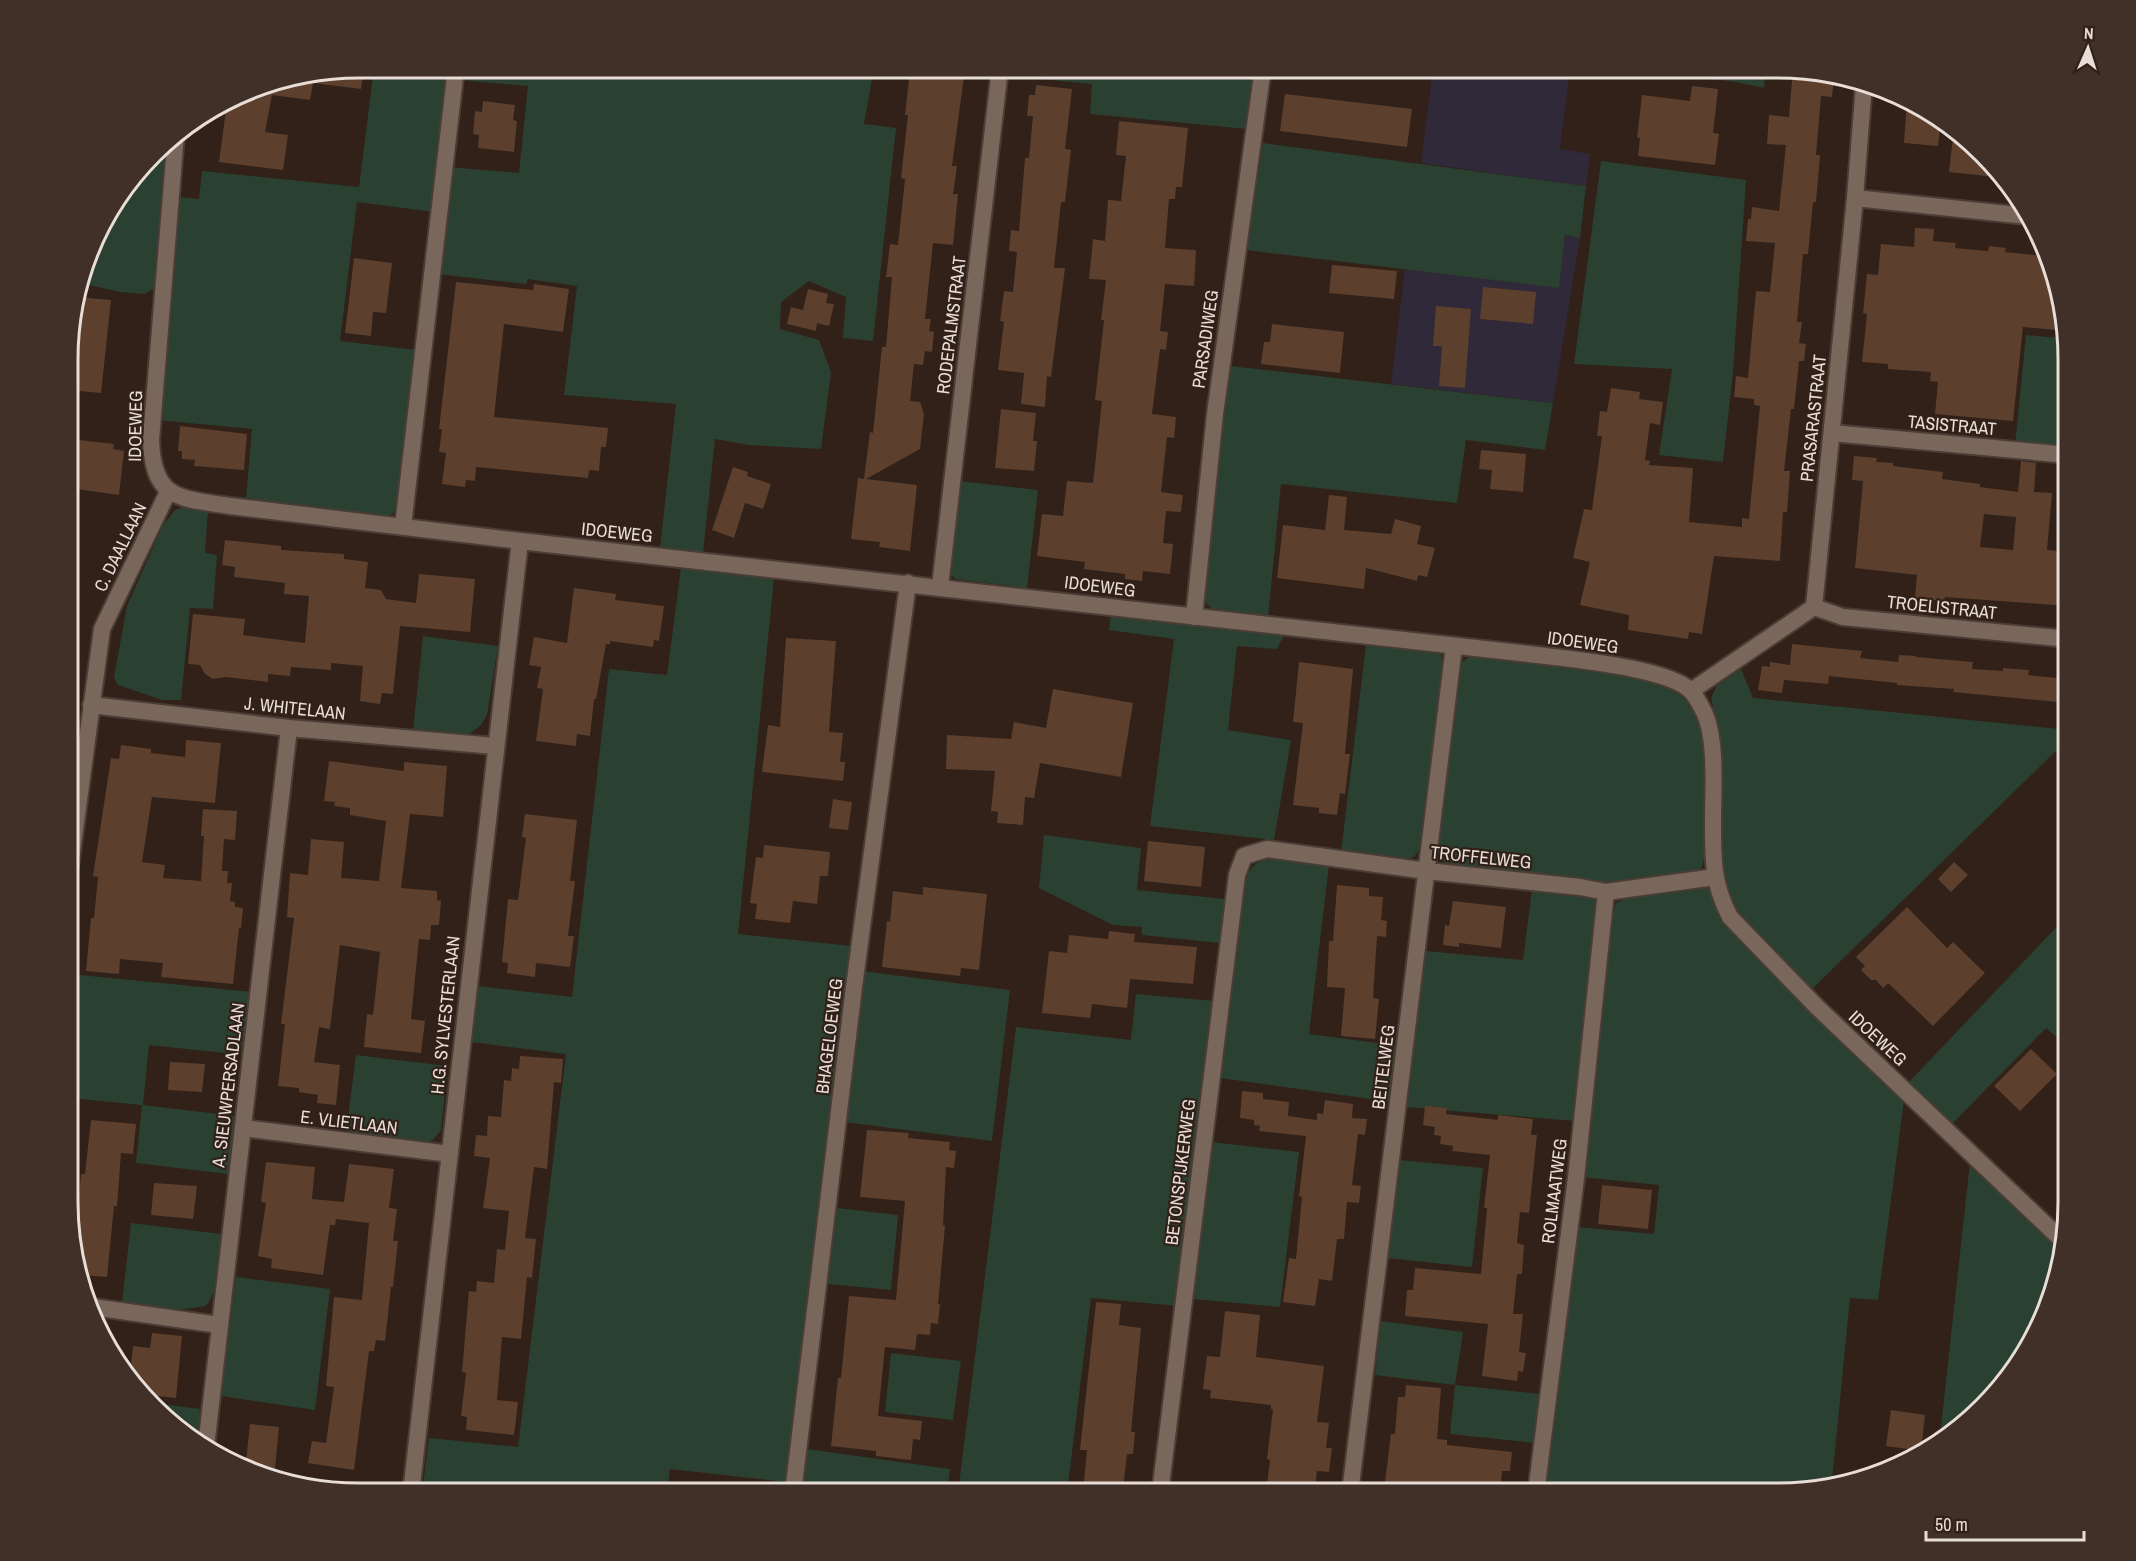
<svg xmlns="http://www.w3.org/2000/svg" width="2136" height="1561" viewBox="0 0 2136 1561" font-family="'Archivo Narrow',sans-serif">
<rect width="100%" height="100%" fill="#312118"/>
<path fill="#2f2939" d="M1433 68H1570L1560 149 1590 154 1586 186 1421 163Z
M1565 235 1580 238 1553 403 1391 384 1405 269 1558 288Z"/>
<path fill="#2a4031" d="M374 68H451L434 212 357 202 340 341 416 350 398 510 389 516 246 498 252 429 157 420 178 197 199 199 202 171 359 187Z
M461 68H874L864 124 896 128 873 341 843 338 846 297 809 281 781 302 780 329 819 340 831 372 821 449 749 445 715 439 703 553 660 548 676 404 564 395 577 286 528 279 526 284 437 274 449 167 519 173 528 86 460 80Z
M1010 68H1256L1247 129 1090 114 1092 84 1009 76Z
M1621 68H1766L1764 88 1736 82Z
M169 139 155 288 144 294 120 292 81 283 98 230Z
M1263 143 1586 186 1580 238 1565 235 1559 288 1246 250Z
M1601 161 1746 180 1733 372 1723 462 1659 455 1672 369 1574 364Z
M2026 335 2068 339V394L2062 450 2015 446Z
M1230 366 1553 403 1545 450 1466 440 1457 503 1281 484 1268 618 1214 611 1206 603 1204 591Z
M959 481 1038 490 1027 588 956 579 951 575 948 568Z
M186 506 208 511 205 553 217 555 213 609 190 608 181 700H162L118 685 114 677 127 606 163 525 175 510Z
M681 568 774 579 738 934 851 946 787 1482 670 1469 667 1493H422L429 1438 518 1447 566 1054 471 1042 477 986 572 997 609 669 667 675Z
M1111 614 1284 635 1277 649 1237 646 1228 730 1291 740 1274 840 1150 826 1174 639 1109 630Z
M423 636 498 646 487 715 481 725 467 736 413 730Z
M1366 645 1440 653 1444 664 1419 850 1414 857 1404 860 1341 852Z
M1471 656 1635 677 1667 686 1683 697 1694 711 1702 731 1705 762V856L1702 867 1693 875 1614 888 1445 863 1436 852 1462 662Z
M1741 669 1753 698 2068 730V739L1812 989 1741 917 1729 901 1723 877 1721 767 1717 724 1711 698 1717 685Z
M1044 835 1141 848 1137 890 1225 899 1220 943 1142 935V927L1113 925 1039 888Z
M1272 858 1329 865 1309 1034 1400 1046 1392 1102 1220 1078 1244 884C1251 868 1253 861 1272 858Z
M1711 887 1716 906 1727 926 1904 1100 1878 1300 1850 1298 1832 1481 1777 1493H1544L1578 1227 1654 1234 1659 1185 1582 1177 1613 913 1616 903 1628 898Z
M1532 889 1587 896 1601 903 1575 1121 1406 1107 1426 951 1523 960Z
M2068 915V1047L2046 1028 1950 1126 1908 1083Z
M862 971 1010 990 992 1141 844 1122Z
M70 974 252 992 244 1055 149 1045 143 1105 235 1116 228 1174 136 1163 142 1105 70 1098Z
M1136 994 1214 1001 1179 1306 1091 1298 1067 1493H958L1016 1027 1131 1040Z
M356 1055 448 1066 441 1130 433 1140 421 1143 346 1134Z
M1211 1142 1299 1152 1280 1307 1194 1299Z
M1399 1160 1483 1168 1472 1267 1387 1258Z
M1970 1162 2062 1253 2053 1296 2008 1380 1940 1436Z
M837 1208 898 1215 891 1290 828 1284Z
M131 1223 221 1234C218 1257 221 1287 206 1306L178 1310 122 1302Z
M236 1277 330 1289 315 1410 221 1396Z
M1381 1321 1463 1332 1455 1385 1541 1394 1535 1443 1450 1434 1455 1385 1375 1375Z
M891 1353 961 1361 953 1420 885 1412Z
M155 1403 200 1409 197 1442 181 1433Z
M807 1449 950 1469 947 1493H802Z
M1359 1487 1414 1493H1358Z"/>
<path fill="#5c3f2d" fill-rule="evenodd" d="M359 68H364L361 89 313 83 310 100 272 95 265 132 288 135 283 170 219 162 227 102 248 90Z
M1793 68 1834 77 1832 97 1821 96 1816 155H1820L1816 202H1813L1808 254H1803L1797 322H1802L1799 343 1806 344 1804 361H1799L1794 409H1791L1784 471H1790L1787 512H1783L1780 561 1714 556 1702 634 1689 632 1688 639 1628 630 1629 615 1580 605 1590 562 1573 558 1584 509 1592 510 1602 436H1597L1600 411 1607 412 1611 388 1640 392 1639 399 1663 402 1660 425 1650 423 1645 460 1650 461 1649 465 1693 468 1689 522 1742 527V518L1749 519 1760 406 1754 405V399L1734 397 1736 376 1748 378 1756 291 1770 292 1775 243 1746 241 1748 219H1751L1752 207 1779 211 1786 145 1767 144 1769 115 1789 117Z
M910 70 964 76 952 166H957L953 194H958L953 245 933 243 925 319H931L929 331 934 332 932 352 925 351 923 365 914 364 910 401 920 402 924 414 920 449 866 479 917 485 910 551 879 547 880 542 851 539 858 478 864 479 870 432 873 433 882 347H886L892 277H886L890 244 898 245 905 179 901 178 908 115H905Z
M1036 85 1072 89 1065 149 1071 150 1065 202H1061L1054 268H1065L1051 377 1047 376 1045 407 1021 404 1024 373 998 370 1004 322 1000 321 1004 291 1013 292 1017 252 1009 251 1011 230 1019 231 1025 158H1029L1033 116H1027L1029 95H1035Z
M1692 86 1718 89 1713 133 1719 134 1715 165 1638 156 1640 138H1637L1642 95 1690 101Z
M1285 94 1412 109 1407 147 1280 131Z
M483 101 515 105 513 120 517 121 514 152 478 148 479 135 473 134 475 111 482 112Z
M1907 101 1941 120 1938 146 1904 143Z
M1119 121 1188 128 1182 187H1176L1175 199H1169L1165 248 1196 250 1194 286 1165 284 1160 331 1168 332 1166 350 1160 349 1152 414 1176 417 1174 438 1167 437 1161 492 1183 495 1181 512 1166 511 1163 543 1173 544 1170 574 1143 571 1142 581 1125 579V574L1084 569 1085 562 1037 556 1042 514 1063 516 1067 481 1093 483 1102 401 1095 400 1104 320H1101L1106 280 1089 279 1093 239 1105 241 1108 200 1121 201 1126 156 1116 155Z
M1954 128H1955L1995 177 1949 172Z
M1915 228 1934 229 1933 241 1956 243 1955 248 1988 251 1989 246 2006 248 2005 252 2045 256 2066 331 2023 327 2013 421 1935 414 1938 382 1930 381 1931 372 1888 369V364L1862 362 1867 314 1863 313 1867 274 1878 275 1881 244 1914 247Z
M354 258 392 263 386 313 373 312 371 336 345 333Z
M1332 265 1397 271 1394 299 1329 293Z
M456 282 533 290 534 284 569 289 563 332 504 324 494 417 608 428 606 447H601L599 471 589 470 588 478 476 467 475 481 466 480 465 487 442 484 446 453 439 452 442 429H439Z
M1483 287 1536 292 1533 324 1480 319Z
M808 289 828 294 826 303 834 304 829 326 817 323 816 331 787 324 791 307 803 310Z
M77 297 111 300 101 393 70 390V321Z
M1436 306 1471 309 1465 388 1439 386 1442 346H1433Z
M1272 324 1344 332 1340 373 1261 364 1264 342H1270Z
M1001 409 1036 413 1033 441H1037L1034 471 995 468Z
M180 426 247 434 244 470 194 466 195 460 182 459V451H178Z
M70 439 114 444 113 449 124 451 119 495 70 488Z
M1481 450 1526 454 1523 492 1490 489 1492 470 1479 469Z
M1854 456 1877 458 1876 462 1893 463V466L1943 472 1942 479 1980 484V487L2018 492 2021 461 2036 463 2034 492 2052 493 2047 550 2068 552V606L1945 597 1944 601 1915 598 1917 575 1855 568 1863 481 1852 480ZM1984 514 2016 517 2013 550 1980 547Z
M733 467 748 472 747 476 771 484 763 509 745 503 734 538 712 530Z
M1329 495 1347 497 1344 530 1391 534 1395 519 1421 526 1417 544 1435 548 1427 577 1418 575 1417 581 1366 568 1364 589 1277 578 1283 525 1325 530Z
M225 540 281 546V550L344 554V559L368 562 365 588 381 590 386 599 416 603 419 574 475 579 470 632 400 626 393 694 382 693 380 704 360 701 363 666 331 663V670L291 667 290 676 268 674V682L226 677 213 679 205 674 200 665 188 664 193 614 245 619 243 635 305 643 309 596 284 594 285 583 234 577 235 567 222 565Z
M574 588 616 594 615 600 664 606 659 641 654 640 653 647 610 641V644H606L596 699H594L590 736 577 734 576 746 536 741 543 689 537 688 541 667 529 665 534 637 567 643Z
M786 638 836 641 829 732 843 733 840 762H845L843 781 762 772 768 725 780 727Z
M1792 644 1862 651 1860 658 1898 662 1899 655 1916 656V657L1973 662 1972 669 2003 671V668L2029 670 2028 675 2068 679V703L1953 692 1954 689 1897 685V683L1829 676 1828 684 1784 680 1782 693 1758 690 1762 666 1770 667V662L1790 665Z
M1299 662 1353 669 1345 754H1350L1345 794 1340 793 1337 815 1319 813V808L1293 805 1303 723 1293 722Z
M1053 689 1133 703 1121 777 1040 763 1034 798 1025 797 1023 825 997 823 998 812 991 811 995 771 946 769 947 735 1011 739 1014 722 1046 728Z
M186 740 221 743 215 803 152 797 142 862 165 865 163 878 201 881 204 836H201L203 809 237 811 235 840 224 839 222 871H228L227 883H232L230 901 235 902V907L243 908 241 928H239L233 984 161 977 163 963 120 959 119 974 86 971 91 918H94L98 877 93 876 111 758 119 759 121 745 151 749V753L185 757Z
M329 761 404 771V762L447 766 443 817 410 814 401 888 437 891V900L441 901 439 925H431L430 940 419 939 411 1019 425 1021 421 1053 364 1047 367 1014 373 1015 380 952 340 945 330 1029 319 1027 314 1062 340 1065 336 1105 317 1103 318 1095 299 1092V1088L278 1086 285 1024H281L294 918 287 917 290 873 308 875 311 839 344 842 341 878 379 881 386 821 350 815V808L334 806 335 802 324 801Z
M833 799 852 802 848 830 829 828Z
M525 814 577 820 570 881H575L568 936H574L570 967 536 963 535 977 507 973 508 963 502 962 508 899 518 900 526 838 522 837Z
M1148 841 1205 847 1201 887 1144 881Z
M764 845 830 852 828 876H820L817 904 793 901 790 923 755 919 757 904 750 903 756 857 763 858Z
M1954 862 1968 875 1951 892 1938 879Z
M1337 885 1369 888V896L1383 897 1381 920 1387 921 1386 937 1377 936 1373 998 1379 999 1375 1039 1341 1036 1345 988 1327 987 1329 941H1333Z
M923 887 987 894 979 970 961 968 960 976 882 967 887 921 890 922 893 891 923 895Z
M1453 901 1506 907 1501 948 1459 943V947L1443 945 1445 925 1449 926Z
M1907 907 1947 948 1953 942 1985 973 1933 1026 1888 983 1883 988 1876 980H1871L1861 970 1865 966 1856 957Z
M1109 931 1135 934 1134 942 1197 947 1193 984 1130 979 1127 1008 1092 1004 1090 1018 1042 1013 1049 951 1067 953 1069 935 1108 939Z
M2031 1049 2057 1074 2020 1111 1994 1086Z
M520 1056 563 1059 561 1083 554 1082 547 1169 534 1167 525 1238 536 1239 532 1278 527 1277 521 1339 502 1337 497 1400 518 1402 514 1435 466 1430 467 1417 461 1416 466 1373 462 1372 469 1291 476 1292 477 1281 494 1283 497 1249 505 1250 509 1211 483 1208 490 1158 474 1156 476 1135 487 1136 488 1116 501 1117 504 1080 511 1081 512 1068 519 1069Z
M170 1062 205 1064 202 1092 168 1090Z
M1242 1091 1263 1093V1099L1289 1102 1288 1116 1317 1120V1113L1323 1114 1325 1100 1353 1104 1352 1118 1367 1119 1365 1135 1358 1134 1352 1185 1361 1186 1359 1203 1347 1202 1344 1239H1337L1332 1281 1319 1279 1315 1306 1283 1302 1289 1258 1296 1259 1302 1197 1299 1196 1306 1136 1259 1131 1260 1126 1254 1125V1120L1240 1118Z
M1425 1106 1447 1108 1446 1114 1498 1120V1115L1533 1119 1531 1135H1537L1529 1213 1520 1212 1517 1243 1524 1245 1522 1274H1517L1513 1314H1523L1519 1352 1526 1353 1523 1372 1518 1371 1517 1381 1482 1376 1488 1324 1405 1316 1407 1290H1413L1415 1268 1481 1274 1487 1208H1484L1490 1155 1452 1151 1453 1146 1440 1144 1441 1136 1434 1135 1435 1127 1423 1125Z
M91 1120 136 1124 133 1154 121 1153 117 1206H114L107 1277 82 1275 70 1240V1227L77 1228 81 1174H85Z
M867 1130 909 1133 908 1138 950 1142 949 1150 956 1151 954 1168 946 1167 943 1225 945 1226 938 1304H940L938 1324 931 1323 930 1335 917 1334 915 1350 885 1347 878 1416 922 1421 920 1440 913 1439 911 1460 876 1456V1451L831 1446 838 1378H841L849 1296 896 1300 905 1201 860 1197Z
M266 1162 315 1167 312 1199 344 1202 349 1164 394 1169 389 1208 397 1209 393 1241H398L393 1287H391L385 1341 376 1340 374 1351H369L354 1470 308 1463 312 1441 326 1443 334 1387 326 1386 334 1297 362 1300 369 1223 336 1219 335 1225H330L323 1275 271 1268 272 1259 258 1256 266 1203 261 1202Z
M154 1183 197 1186 193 1219 151 1215Z
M1602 1185 1652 1190 1648 1229 1598 1224Z
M1096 1302 1121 1304 1119 1325 1141 1328 1131 1432H1135L1133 1454H1127L1123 1488H1116L1115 1493H1083L1087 1450H1080Z
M1225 1311 1260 1315 1256 1357 1324 1366 1317 1422 1329 1423 1326 1448H1332L1329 1472 1317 1471 1314 1493H1266L1270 1460 1267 1459 1273 1409H1271V1405L1210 1398 1211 1390 1203 1389 1207 1356 1220 1357Z
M152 1333 182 1336 176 1398 148 1395 130 1374 133 1346 150 1348Z
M1406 1385 1441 1388 1437 1439 1447 1440V1445L1512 1452 1510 1471H1502L1500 1493H1460V1491L1385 1482 1391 1434H1395L1398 1397H1405Z
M1891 1410 1925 1415 1921 1451 1886 1446Z
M250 1424 279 1427 274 1478 245 1470Z"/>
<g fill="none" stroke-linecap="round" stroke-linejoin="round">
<g stroke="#4a3d36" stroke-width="20">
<path id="minor" d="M176 134 151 440C153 500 179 498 230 506L520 541 1529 654C1565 659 1669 667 1692 692 1696 697 1701 706 1704 712 1717 739 1713 790 1713 820 1713 857 1712 883 1730 917L1817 1007 2064 1242
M1855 198 2027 216
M1832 433 2068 455
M403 526 456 68
M940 587 1000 68
M1814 607 1843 617 2068 639
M1194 617 1215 414 1263 68
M1691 691 1814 607 1855 198 1864 84
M91 705 289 728 495 746
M70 867 102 629 168 492
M243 1128 450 1154
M93 1307 219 1325
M206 1447 289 728
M411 1493 520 541
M793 1493 854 987 908 583
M1160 1493 1237 875 1244 856 1267 849 1427 871 1580 887 1606 892 1715 877
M1350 1493 1454 646
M1536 1493 1576 1178 1606 892"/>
</g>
<use href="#minor" stroke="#7a675c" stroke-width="16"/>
</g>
<g text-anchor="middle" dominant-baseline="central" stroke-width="4.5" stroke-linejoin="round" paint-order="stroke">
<g font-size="18" fill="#e8ddd7" stroke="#312118">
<text transform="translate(951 325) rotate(-83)">RODEPALMSTRAAT</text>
<text transform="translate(1205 339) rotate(-82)">PARSADIWEG</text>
<text transform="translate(1813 418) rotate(-84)">PRASARASTRAAT</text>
<text transform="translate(1952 425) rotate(5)">TASISTRAAT</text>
<text transform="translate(135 426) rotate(-89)">IDOEWEG</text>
<text transform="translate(617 532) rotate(6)">IDOEWEG</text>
<text transform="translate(120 547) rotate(-64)">C. DAALLAAN</text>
<text transform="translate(1100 586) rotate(7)">IDOEWEG</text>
<text transform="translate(1942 607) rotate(6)">TROELISTRAAT</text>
<text transform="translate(1583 642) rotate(8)">IDOEWEG</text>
<text transform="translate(295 708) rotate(6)">J. WHITELAAN</text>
<text transform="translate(1481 857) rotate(6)">TROFFELWEG</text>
<text transform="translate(445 1015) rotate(-84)">H.G. SYLVESTERLAAN</text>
<text transform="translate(829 1036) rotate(-83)">BHAGELOEWEG</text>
<text transform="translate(1878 1038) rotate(43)">IDOEWEG</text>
<text transform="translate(1383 1067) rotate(-83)">BEITELWEG</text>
<text transform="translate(228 1085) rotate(-83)">A. SIEUWPERSADLAAN</text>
<text transform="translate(349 1122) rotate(7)">E. VLIETLAAN</text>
<text transform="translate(1180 1172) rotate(-83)">BETONSPIJKERWEG</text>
<text transform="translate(1554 1191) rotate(-83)">ROLMAATWEG</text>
</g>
</g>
<path d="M0 0H2136V1561H0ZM359 78H1777A281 281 0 0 1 2058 359V1202A281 281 0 0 1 1777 1483H359A281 281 0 0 1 78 1202V359A281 281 0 0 1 359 78Z" fill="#403027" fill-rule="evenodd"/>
<path fill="none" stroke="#e8ddd7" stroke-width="3" d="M359 78H1777A281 281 0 0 1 2058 359V1202A281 281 0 0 1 1777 1483H359A281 281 0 0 1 78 1202V359A281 281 0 0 1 359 78Z"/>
<g transform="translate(2088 48) rotate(3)" stroke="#312118" stroke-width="4.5" paint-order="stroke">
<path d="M0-4.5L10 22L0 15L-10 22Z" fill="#e8ddd7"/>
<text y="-9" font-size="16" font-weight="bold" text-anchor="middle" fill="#e8ddd7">N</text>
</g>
<path d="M1926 1531v9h158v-9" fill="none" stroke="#e8ddd7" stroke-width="3"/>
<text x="1935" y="1531" font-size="18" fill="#e8ddd7" stroke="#312118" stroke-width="4.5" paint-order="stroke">50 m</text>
</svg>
